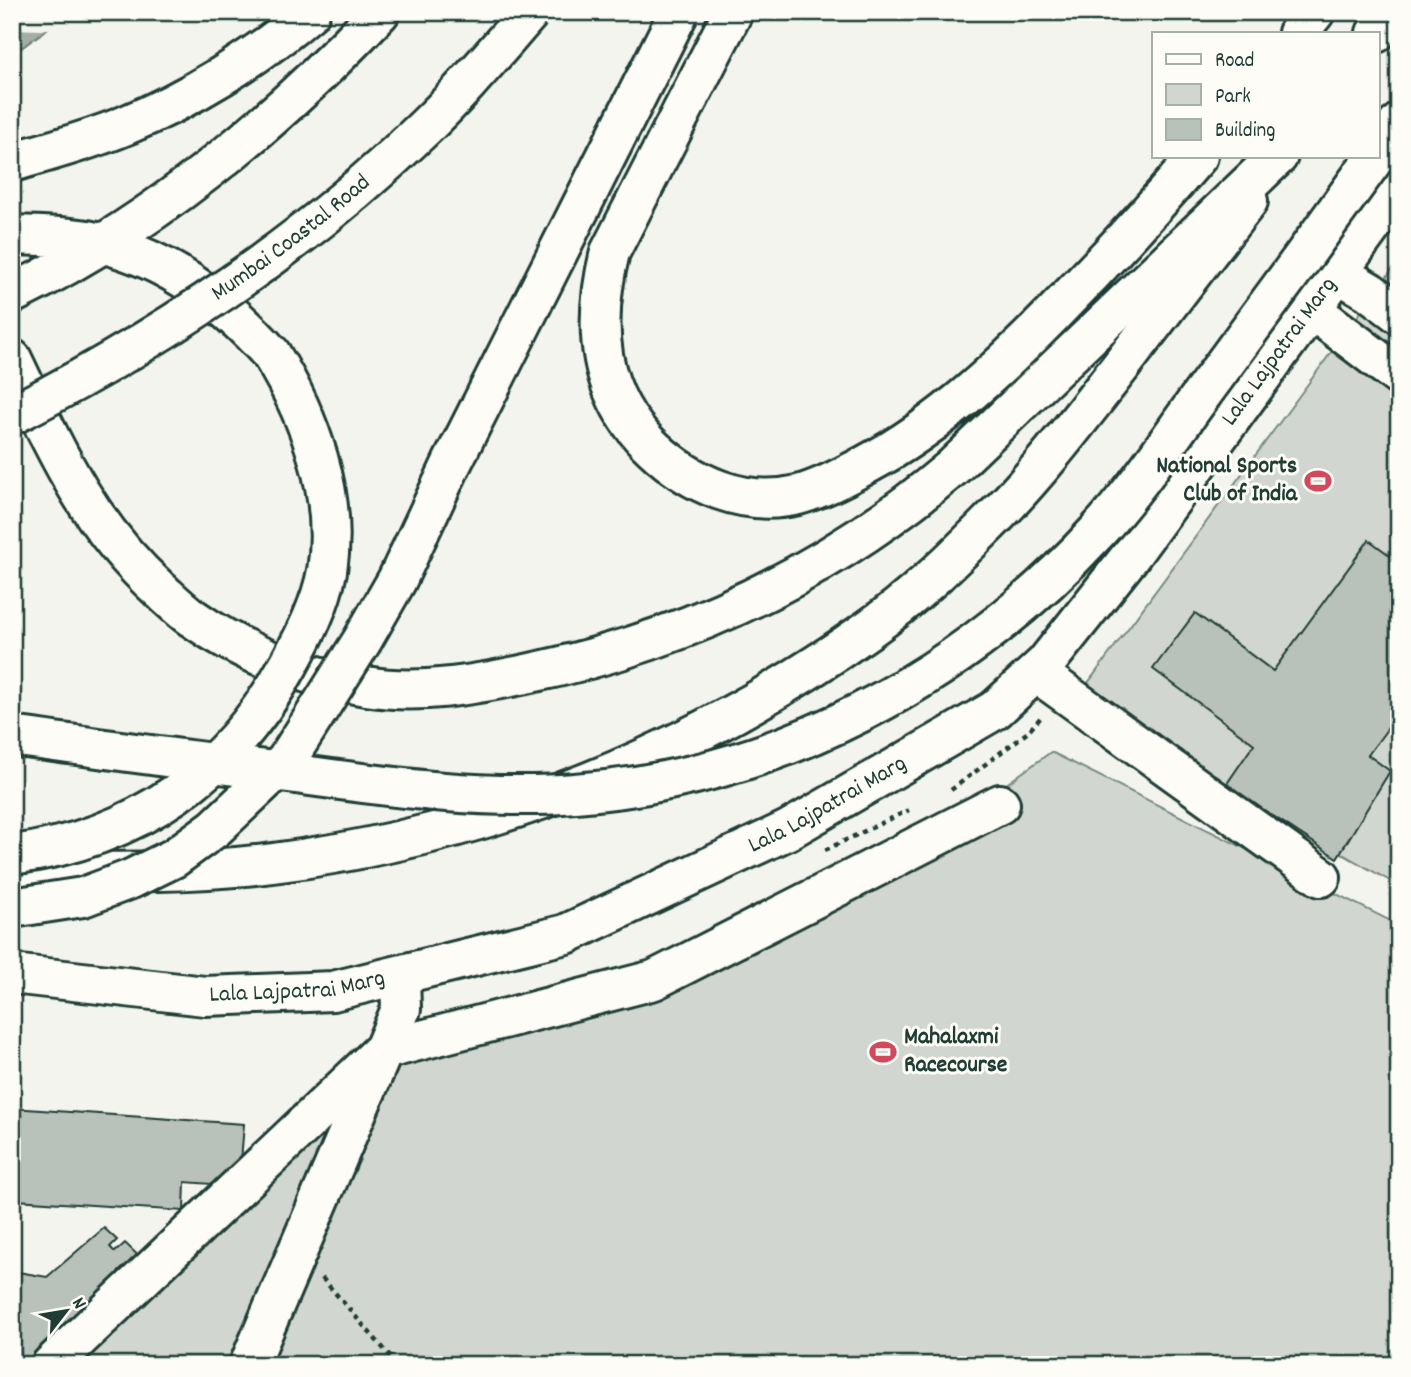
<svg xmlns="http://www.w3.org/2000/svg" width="1411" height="1377" viewBox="0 0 1411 1377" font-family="Dekko,sans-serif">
<rect width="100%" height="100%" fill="#f4f4ef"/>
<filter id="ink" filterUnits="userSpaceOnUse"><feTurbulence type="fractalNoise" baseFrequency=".0143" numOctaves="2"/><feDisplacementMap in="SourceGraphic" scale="14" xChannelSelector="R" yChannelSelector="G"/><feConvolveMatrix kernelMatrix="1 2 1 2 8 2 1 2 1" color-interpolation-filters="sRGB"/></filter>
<g filter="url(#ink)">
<path fill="#d1d6d1" stroke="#788a82" stroke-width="2" d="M1399 260V886L1074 702Z
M1051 752 1399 925V1365H17L339 1069 626 977 910 853Z"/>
<path fill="#a3aea7" stroke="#6e8179" stroke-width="2" d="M12 12H70L12 55Z"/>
<path fill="#f4f4ef" d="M12 12H73L55 28 40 30 12 29Z"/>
<path fill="#b9c1bb" stroke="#1f3d34" stroke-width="2" d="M1369 540 1399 562V713L1368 755 1390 771 1337 858 1226 785 1254 744 1153 669 1195 613 1273 671Z
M12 1108 244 1124 239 1186 185 1182 184 1211 16 1200 19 1155 12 1154Z
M104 1228 117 1240 110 1247 115 1252 125 1243 146 1263 42 1365H12V1271L47 1277Z"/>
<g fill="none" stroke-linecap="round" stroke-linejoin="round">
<g stroke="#1f3d34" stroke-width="44">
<path id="minor" d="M1338 273 1370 292 1399 314
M1311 309 1399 376
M1037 673 1321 877
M51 1365 383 1050 654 980 1000 804
M249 1365 401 1009 400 975"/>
</g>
<g stroke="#1f3d34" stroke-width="44">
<g id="major">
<path d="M1376 33 1392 12"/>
<path d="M12 871C99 872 186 874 273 863 491 835 690 756 869 629 912 599 950 562 987 525 1036 477 1078 421 1121 366 1163 311 1205 256 1248 201"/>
<path id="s1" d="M12 974 205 996 333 991 566 934 788 830 995 710 1045 664 1129 558 1399 189"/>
</g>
</g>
<g stroke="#1f3d34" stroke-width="44">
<path id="highway" d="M733 12 610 252C592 324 596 394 653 448 691 484 744 508 798 495 817 490 835 481 852 472 929 434 991 377 1051 316 1102 264 1151 211 1198 156
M1298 33 1315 12
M1378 153 1399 123
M12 162C50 151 88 141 124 126 189 99 257 58 310 12
M12 235C37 236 63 236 87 240 161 254 222 299 271 354
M12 294C153 225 273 125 380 12
M12 359C54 447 87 524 160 590 170 599 180 609 191 617 245 655 301 676 366 686 419 695 474 685 526 674 686 641 827 574 952 468L1278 156"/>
</g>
<path stroke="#1f3d34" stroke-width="4.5" stroke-dasharray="5 5" stroke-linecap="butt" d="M951 790 1028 732 1042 716
M825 850 909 810
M322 1278 398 1365"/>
<use href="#minor" stroke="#fdfcf7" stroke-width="38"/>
<use href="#major" stroke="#fdfcf7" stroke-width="38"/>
<use href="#highway" stroke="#fdfcf7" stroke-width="38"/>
<g stroke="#1f3d34" stroke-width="44" stroke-linecap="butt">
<g id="highway-bridge">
<path id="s2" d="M12 415C161 339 302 246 422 130 461 93 495 52 530 12"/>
<path d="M12 736C101 749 191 760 281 772 377 785 477 801 575 793 777 778 961 680 1097 532 1134 492 1165 445 1197 401 1257 320 1317 238 1376 156"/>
<path d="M12 855C136 839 230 773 289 664 305 635 321 604 327 571 339 496 310 417 271 354"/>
<path d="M12 908 83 897 131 879 174 858 215 828 286 761 362 641 397 580 452 463 679 12"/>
</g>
</g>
<use href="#highway-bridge" stroke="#fdfcf7" stroke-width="38"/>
</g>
</g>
<defs>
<g id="stadium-bare" transform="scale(2.1)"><path d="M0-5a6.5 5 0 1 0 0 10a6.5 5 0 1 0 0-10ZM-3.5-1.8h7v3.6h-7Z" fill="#d1495b" stroke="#fdfcf7" stroke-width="2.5" paint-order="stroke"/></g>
</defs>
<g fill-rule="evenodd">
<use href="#stadium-bare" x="1318" y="481"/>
<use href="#stadium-bare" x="883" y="1052"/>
</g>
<g text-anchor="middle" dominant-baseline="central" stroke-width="6" stroke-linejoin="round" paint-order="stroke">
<g font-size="24" fill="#1f3d34" stroke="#fdfcf7">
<text stroke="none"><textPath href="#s2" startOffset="331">Mumbai Coastal Road</textPath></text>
<text stroke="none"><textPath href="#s1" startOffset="1505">Lala Lajpatrai Marg</textPath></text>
<text stroke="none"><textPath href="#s1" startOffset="854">Lala Lajpatrai Marg</textPath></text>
<text stroke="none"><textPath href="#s1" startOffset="287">Lala Lajpatrai Marg</textPath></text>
</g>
<g font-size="24" font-weight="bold" fill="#1f3d34" stroke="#fdfcf7" text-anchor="end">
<text x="1297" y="467">National Sports<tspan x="1297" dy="28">Club of India</tspan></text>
<text x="904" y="1038" text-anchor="start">Mahalaxmi<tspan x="904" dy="28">Racecourse</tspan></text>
</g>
</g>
<rect width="1411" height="1377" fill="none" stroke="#fdfcf7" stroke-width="42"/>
<rect x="21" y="21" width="1369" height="1335" fill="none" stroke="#1f3d34" stroke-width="2.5" filter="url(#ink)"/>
<rect x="1152" y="32" width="228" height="126" fill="#fdfcf7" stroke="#a4b0a9" stroke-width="2"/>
<rect x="1166" y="54" width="35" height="10" fill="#fdfcf7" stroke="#a4b0a9" stroke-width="2"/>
<text x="1215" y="66" font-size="21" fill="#1f3d34">Road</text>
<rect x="1166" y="84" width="35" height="21" fill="#d1d6d1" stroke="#a4b0a9" stroke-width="2"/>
<text x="1215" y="102" font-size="21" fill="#1f3d34">Park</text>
<rect x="1166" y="119" width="35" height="21" fill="#b9c1bb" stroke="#a4b0a9" stroke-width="2"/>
<text x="1215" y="136" font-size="21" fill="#1f3d34">Building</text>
<g transform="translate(66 1311) rotate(59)" stroke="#fdfcf7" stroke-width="5" paint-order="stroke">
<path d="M0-5L12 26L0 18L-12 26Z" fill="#1f3d34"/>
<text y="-10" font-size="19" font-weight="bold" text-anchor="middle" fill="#1f3d34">N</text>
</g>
</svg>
